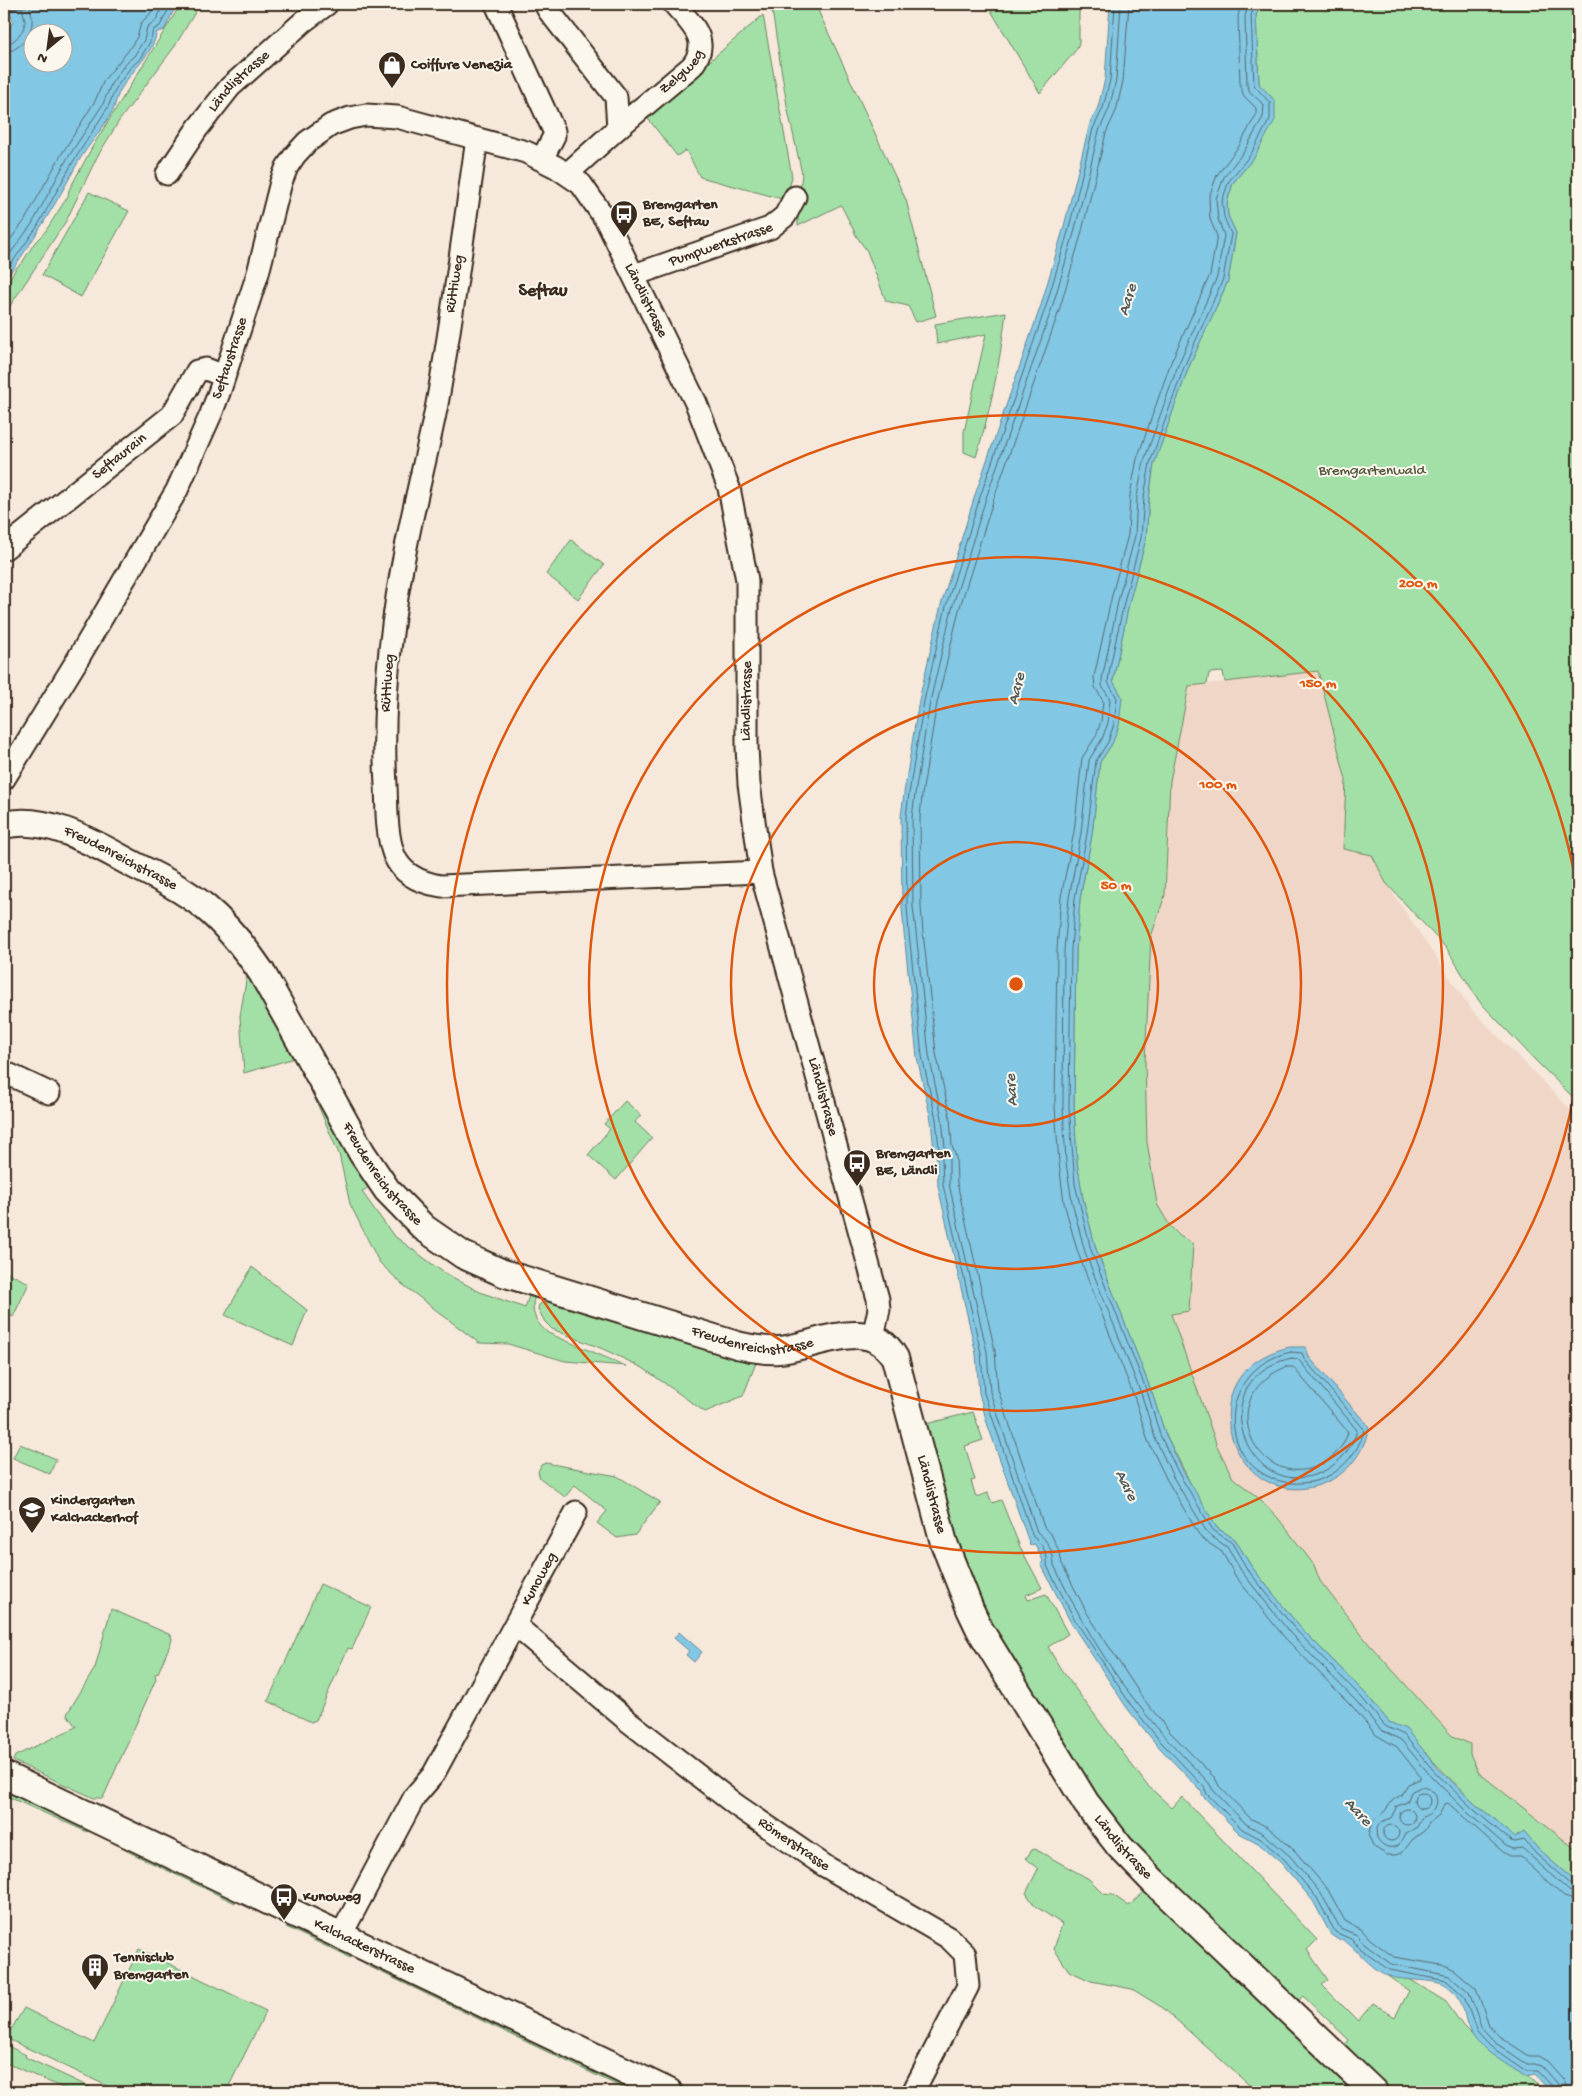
<svg xmlns="http://www.w3.org/2000/svg" width="1582" height="2096" viewBox="0 0 1582 2096" font-family="'Gochi Hand',sans-serif">
<rect width="100%" height="100%" fill="#f6e8db"/>
<filter id="ink" filterUnits="userSpaceOnUse"><feTurbulence type="fractalNoise" baseFrequency=".02" numOctaves="2"/><feDisplacementMap in="SourceGraphic" scale="10" xChannelSelector="R" yChannelSelector="G"/><feConvolveMatrix kernelMatrix="1 2 1 2 8 2 1 2 1" color-interpolation-filters="sRGB"/></filter>
<g filter="url(#ink)">
<path fill="#f0d6c6" d="M1318 671 1346 780 1343 849 1372 855 1386 883 1470 1008 1578 1117V1851L1479 1773 1470 1754V1744L1452 1736 1368 1643 1320 1581 1314 1565 1278 1518 1261 1500 1233 1478 1217 1446 1171 1314 1189 1311 1193 1244 1170 1226 1157 1204 1147 1142 1145 1062 1151 937 1165 895 1170 781 1189 686Z"/>
<path fill="#a2e0a7" stroke="#6e8562" d="M4 4H13L9 7 12 16 6 22 4 21Z
M181 4H200L175 46 119 121 97 157 66 221 4 315V289L16 268 22 263 35 242 45 232 68 196 69 190 94 144Z
M771 4H815L906 200 936 316 916 322 908 306 886 301 867 251 857 237 841 205 798 226V204L802 174 787 106Z
M987 4H1053V10L1079 8V43L1076 50 1040 93Z
M1261 4H1578V1102L1537 1062 1479 1001 1447 949 1386 883 1372 855 1343 849 1346 780 1318 671 1225 682 1223 672 1209 673 1207 684 1189 686 1170 781 1165 895 1151 937 1145 1062 1147 1142 1157 1204 1170 1226 1180 1236 1193 1244 1189 1311 1171 1314 1217 1446 1233 1478 1261 1500 1278 1518 1314 1565 1320 1581 1368 1643 1452 1736 1470 1744V1754L1479 1773 1578 1851V1884L1539 1850 1524 1833 1514 1838 1497 1821 1476 1805 1401 1728 1389 1722 1367 1695 1299 1626 1251 1566 1235 1539 1217 1528 1202 1506 1165 1433 1152 1393 1096 1249 1083 1199 1077 1162 1074 1106 1076 950 1080 899 1092 835 1100 762 1112 744 1122 697 1113 681 1130 599 1146 539 1149 498 1154 464 1188 369 1228 281 1236 233 1228 216 1227 203 1233 183 1255 156 1275 101 1259 84 1256 15Z
M763 15 792 177 786 200 700 177 686 150 677 156 646 116Z
M89 192 129 211 81 297 42 275Z
M1006 312C1000 362 991 409 976 457L964 452V432L986 334 937 344 935 324Z
M571 540 604 565 578 599 546 574Z
M248 969 298 1057 244 1073 240 1016Z
M317 1093 371 1185 362 1192 393 1235 443 1272 480 1292 525 1308 530 1293 535 1295C530 1311 535 1322 548 1333L626 1366 565 1361 508 1344 479 1343 402 1284 379 1262 350 1204 339 1154 313 1094Z
M625 1101 641 1115 635 1122 652 1138 616 1180 588 1155 610 1129 604 1124Z
M252 1267 307 1310 293 1346 225 1315Z
M4 1271 29 1283 13 1317 4 1312Z
M546 1297 743 1361 756 1363 743 1396 705 1412 643 1368 603 1349 552 1329 545 1322 538 1309 539 1305 544 1301Z
M973 1412 983 1440 965 1446 975 1480 971 1481 976 1497 988 1493 992 1503 1001 1500 1020 1547 1042 1588 1026 1595 1028 1600 1046 1594 1068 1634 1048 1647 1060 1668 1146 1784 1172 1808 1182 1797 1317 1940 1307 1950 1328 1980 1322 1985 1358 2021 1373 2003 1395 2017 1409 1991 1386 1975 1411 1980 1446 2002 1463 2026 1487 2050 1526 2077 1534 2081 1544 2092H1387L1341 2049 1349 2040 1303 1996 1295 2004 1132 1848 1027 1692 966 1579 922 1425Z
M20 1444 56 1459 50 1474 13 1458Z
M546 1463 617 1476 660 1502 635 1535 617 1538 597 1523 607 1511 575 1485 565 1497 540 1478 538 1472 541 1465Z
M320 1584 371 1607 352 1649 348 1648 316 1720 311 1722 268 1701Z
M111 1609 171 1635 172 1640 158 1673 155 1674 156 1679 103 1798H94L13 1761 15 1756 76 1727 67 1714 95 1668Z
M4 1785 90 1825 87 1832 4 1795Z
M130 1845 238 1896 235 1903 127 1851Z
M1035 1849 1089 1879 1104 1894 1113 1895 1129 1906 1144 1892 1353 2092H1257L1163 2008 1132 1989 1091 1981 1069 1971 1054 1949 1062 1924 1035 1906 1026 1893 1038 1869 1026 1858 1032 1850Z
M289 1920 354 1951 350 1958 286 1927Z
M139 1949 266 2011 226 2092H120L6 2038 24 2008 94 2043Z
M369 1959 648 2092H631L366 1965Z
M4 2044 26 2055 25 2057 100 2092H72L4 2062Z"/>
<path fill="#82c7e4" stroke="#668895" fill-rule="evenodd" d="M13 4H177L164 30 157 32C152 56 133 68 121 89 117 95 116 103 113 110 103 129 88 145 77 164 56 204 33 241 7 277L4 280V36L13 22 9 7ZM32 32H62V62H32Z
M1110 4H1261L1256 15 1259 84 1275 101V120L1255 156 1233 183 1227 202 1228 216 1236 233 1228 281 1188 369 1154 464 1149 498 1146 539 1130 599 1113 681 1122 697 1119 726 1112 744 1100 762 1092 835 1080 899 1076 950 1074 1106 1077 1162 1083 1199 1096 1249 1152 1393 1165 1433 1183 1471 1217 1528 1235 1539 1251 1566 1299 1626 1367 1695 1389 1722 1406 1729 1438 1768 1476 1805 1497 1821 1514 1838 1524 1832 1539 1850 1578 1884V2092H1551L1535 2075 1526 2077C1509 2065 1484 2053 1472 2035 1460 2015 1470 2004 1446 1986 1434 1978 1401 1982 1386 1975 1369 1967 1357 1949 1342 1939L1340 1941 1331 1935 1313 1901 1281 1863 1258 1843 1239 1833 1203 1796 1201 1791 1156 1744 1127 1708 1071 1623 1041 1564 1043 1561 1035 1544 1030 1545 987 1423 979 1393 976 1354 938 1186 937 1159 934 1151 931 1120 917 1057 904 933 902 908 901 817 904 793 919 700 941 605 976 492 1041 305 1063 230 1089 127 1098 107 1105 79Z
M1290 1347H1306L1309 1357 1369 1427C1365 1449 1351 1470 1331 1480 1238 1527 1176 1372 1290 1347Z
M679 1632 702 1652 694 1662 686 1655 689 1651 674 1638Z"/>
<g fill="none" stroke-linecap="round" stroke-linejoin="round">
<path stroke="#57696d" stroke-width="1" d="M1115 4 1110 80 1103 108 1093 129 1068 232 1046 306 981 494 946 606 924 701 909 793 906 818 907 907 909 933 922 1056 936 1119 939 1149 942 1158 943 1185 981 1353 984 1393 1033 1537C1042 1542 1049 1556 1047 1566L1075 1620 1131 1705 1160 1741 1204 1787 1207 1794 1242 1829 1261 1839 1285 1860 1317 1898 1335 1932 1353 1940 1360 1949 1389 1970 1447 1981 1464 1996 1477 2032 1490 2046 1526 2071H1538L1553 2087 1554 2092
M1121 4 1116 80 1109 109 1099 131 1074 233 1052 308 987 495 952 608 930 702 915 794 912 818 913 907 916 932 929 1055 942 1118 945 1148 949 1158V1184L987 1352 990 1392 1037 1532C1047 1539 1054 1553 1054 1565 1076 1612 1105 1663 1137 1703 1159 1732 1184 1757 1209 1783L1213 1790 1246 1824 1264 1834 1290 1856 1322 1895 1340 1928 1357 1935 1364 1944 1391 1964 1450 1976 1469 1992 1482 2029 1494 2042 1527 2064H1535L1542 2066 1558 2084 1560 2092
M1129 4 1123 81 1116 111 1106 133 1081 235 1059 311 994 498 959 610 937 703 922 795 920 818 921 907 923 932 936 1053 950 1117 952 1146 956 1157 957 1183 995 1351 998 1390 1044 1527 1052 1536 1060 1554 1062 1564 1087 1613 1142 1697 1170 1732 1215 1778 1219 1786 1250 1818 1269 1828 1295 1851 1328 1890 1345 1921 1361 1929 1370 1939 1394 1957 1447 1966 1455 1970 1476 1988 1489 2025 1499 2036 1529 2056H1538L1547 2061 1564 2080 1568 2092
M1241 4 1238 16 1240 86 1244 96 1256 108V115L1239 146 1217 175 1209 197 1210 219 1217 236 1210 275 1171 362 1137 459 1130 495 1128 535 1112 595 1094 677 1095 687 1103 701 1101 721 1096 736 1082 758 1074 832 1061 897 1057 949 1055 1107 1059 1163 1064 1203 1078 1253 1135 1399 1148 1441 1167 1480 1201 1538 1222 1552 1236 1577 1285 1638 1352 1706 1376 1735 1397 1747 1420 1776V1779L1408 1784 1401 1795 1393 1800 1385 1811 1372 1822 1368 1835 1374 1847 1387 1855H1395L1402 1853 1413 1839 1424 1831 1429 1823 1439 1815 1445 1804 1448 1803 1503 1852 1510 1856H1520L1564 1897 1578 1901
M1249 4 1245 16 1247 85 1250 92 1264 105 1263 117 1245 150 1224 177 1216 199 1218 219 1224 235 1217 277 1178 365 1144 461 1137 496 1135 536 1119 597 1102 679V686L1110 699 1108 723 1102 739 1089 760 1081 833 1069 898 1064 950 1063 1107 1066 1163 1072 1202 1085 1252 1142 1396 1155 1438 1173 1477 1208 1534 1227 1547 1242 1572 1290 1633 1357 1702 1381 1730 1401 1740 1430 1775 1468 1813 1506 1846 1513 1849 1522 1848 1569 1891 1578 1894
M1256 4 1251 15 1254 85 1270 103V119L1251 154 1229 181 1222 201 1224 217 1231 234 1223 279 1184 367 1150 463 1144 497 1141 538 1125 598 1110 667 1108 682 1117 698 1114 724 1108 742 1096 761 1087 834 1075 898 1071 949 1069 1107 1075 1184 1091 1250 1148 1394 1160 1435 1179 1474 1213 1530 1232 1543 1247 1569 1295 1629 1362 1698 1385 1726 1404 1735 1434 1771 1472 1808 1511 1841 1515 1842 1524 1840 1536 1854 1573 1886 1578 1888
M4 45C14 44 25 31 25 21 24 14 22 10 22 4
M4 52C17 52 31 37 32 23 33 17 30 11 30 4
M4 248 25 220 61 155 95 101 104 80 128 51 137 37 141 23 150 14 156 4
M4 262 32 224 67 159 103 104 111 84 125 64 134 56 144 40 147 27 156 20 164 4
M4 274 37 227 73 162 108 107 116 88 130 68 139 60 150 42 153 30 160 26 171 4
M1291 1352 1302 1353 1305 1360 1364 1429C1361 1446 1349 1462 1335 1472 1322 1481 1307 1484 1291 1483 1215 1474 1213 1368 1291 1352Z
M1292 1358 1298 1359 1357 1430C1353 1447 1340 1463 1324 1471 1247 1509 1198 1377 1292 1358Z
M1286 1367H1293L1348 1432C1345 1445 1334 1457 1322 1464 1261 1496 1208 1398 1286 1367Z
M1421 1787C1442 1789 1442 1811 1422 1817L1417 1827 1406 1833C1402 1849 1386 1853 1377 1838 1374 1826 1381 1821 1391 1818L1397 1806 1407 1802 1411 1792Z
M1414 1801a8 8 0 1 1 16 0a8 8 0 1 1-16 0Z
M1399 1817a8 8 0 1 1 16 0a8 8 0 1 1-16 0Z
M1383 1833a8 8 0 1 1 16 0a8 8 0 1 1-16 0Z"/>
<path stroke="#668895" stroke-width="5.5" d="M4 10 28 4"/>
<g stroke="#3b2a1e" stroke-width="25">
<g id="minor">
<path d="M496 4 554 131V136L542 159"/>
<path d="M545 4 549 11 616 97 618 128"/>
<path d="M477 139C464 227 453 316 437 404 428 450 416 496 407 542 391 621 381 704 386 785 387 807 386 834 394 855 402 875 422 883 441 886L761 872"/>
<path id="s1" d="M167 174 197 129 230 87 304 21 327 4"/>
<path id="s2" d="M567 174 618 128 692 66C712 40 691 24 674 4"/>
<path id="s3" d="M634 275 770 228 785 216 795 197"/>
<path id="s4" d="M4 549 172 415 197 371 206 369 224 376"/>
<path id="s5" d="M4 779 76 662 177 490 211 414 220 390 258 273 281 182 287 167 295 155 307 142 331 125 350 118 366 115 397 117 526 152 556 167 581 184 606 220 696 403 729 488 747 580V747L749 784 761 872 878 1299 879 1309 873 1337"/>
<path d="M4 1072 49 1093"/>
<path id="s6" d="M515 1625 628 1721 736 1805 825 1866 949 1938 965 1954 968 1986 913 2092"/>
<path id="s7" d="M341 1935 415 1796 433 1775 576 1512"/>
</g>
</g>
<g stroke="#3b2a1e" stroke-width="30">
<g id="tertiary">
<path id="s8" d="M4 825C49 814 98 846 136 866 160 878 184 890 205 907 228 926 245 948 262 973L362 1153 387 1190 424 1228 463 1255 503 1273 737 1345C751 1348 764 1351 779 1350 816 1347 870 1313 895 1358L944 1543 970 1609 980 1630 1086 1803 1120 1847 1153 1881 1374 2092"/>
<path id="s9" d="M4 1775 669 2092"/>
</g>
</g>
<use href="#minor" stroke="#fbf7ec" stroke-width="21"/>
<use href="#tertiary" stroke="#fbf7ec" stroke-width="26"/>
</g>
</g>
<g fill="none" stroke="#df570d" stroke-width="2.5">
<circle cx="1016" cy="984" r="142"/>
<circle cx="1016" cy="984" r="285"/>
<circle cx="1016" cy="984" r="427"/>
<path d="M1578 1073A569 569 0 1 1 1578 895"/>
</g>
<defs>
<g id="shop-pin" transform="scale(1.4375)"><path d="M0 17L-7.5 6A9.5 9.5 0 1 1 7.5 6Z" fill="#3b2a1e" stroke="#fbf7ec"/><path d="M-5-2.5h2.3a2.7 3.5 0 0 1 5.4 0H5L5.5 6h-11ZM-1.5-2.5h3a1.5 2.3 0 0 0-3 0Z" fill="#fff"/></g>
<g id="bus-pin" transform="scale(1.4375)"><path d="M0 17L-7.5 6A9.5 9.5 0 1 1 7.5 6Z" fill="#3b2a1e" stroke="#fbf7ec"/><path d="M-5-6H5V4H4V6H2V4H-2V6H-4V4H-5ZM-3.5-4V0h7V-4ZM-3.5 1.2v1.5H-2V1.2ZM2 1.2v1.5H3.5V1.2Z" fill="#fff"/></g>
<g id="school-pin" transform="scale(1.4375)"><path d="M0 17L-7.5 6A9.5 9.5 0 1 1 7.5 6Z" fill="#3b2a1e" stroke="#fbf7ec"/><path d="M0-5L7-2L0 1L-7-2ZM-4 1L0 2.5L4 1V4Q0 6-4 4Z" fill="#fff"/></g>
<g id="building-pin" transform="scale(1.4375)"><path d="M0 17L-7.5 6A9.5 9.5 0 1 1 7.5 6Z" fill="#3b2a1e" stroke="#fbf7ec"/><path d="M-4-6H4V6H1V3H-1V6H-4ZM-2.5-4.3h1.7v1.8h-1.7ZM.8-4.3h1.7v1.8H.8ZM-2.5-1h1.7V.8h-1.7ZM.8-1h1.7V.8H.8Z" fill="#fff"/></g>
</defs>
<g fill-rule="evenodd">
<use href="#shop-pin" x="392" y="65"/>
<use href="#bus-pin" x="624" y="214"/>
<use href="#bus-pin" x="857" y="1163"/>
<use href="#school-pin" x="32" y="1510"/>
<use href="#bus-pin" x="284" y="1897"/>
<use href="#building-pin" x="95" y="1967"/>
</g>
<g text-anchor="middle" dominant-baseline="central" stroke-width="4" stroke-linejoin="round" paint-order="stroke">
<g font-size="15" font-weight="bold" fill="#3b2a1e" stroke="#fbf7ec" text-anchor="start">
<text x="411" y="65">Coiffure Venezia</text>
<text x="643" y="205">Bremgarten<tspan x="643" dy="17">BE, Seftau</tspan></text>
<text x="876" y="1154">Bremgarten<tspan x="876" dy="17">BE, Ländli</tspan></text>
<text x="51" y="1501">Kindergarten<tspan x="51" dy="17">Kalchackerhof</tspan></text>
<text x="303" y="1897">Kunoweg</text>
<text x="114" y="1958">Tennisclub<tspan x="114" dy="17">Bremgarten</tspan></text>
</g>
<g font-size="15" fill="#3b2a1e" stroke="#fbf7ec">
<text stroke="none"><textPath href="#s2" startOffset="154">Zelgweg</textPath></text>
<text stroke="none"><textPath href="#s1" startOffset="118">Ländlistrasse</textPath></text>
<text stroke="none"><textPath href="#s3" startOffset="92">Pumpwerkstrasse</textPath></text>
<text transform="translate(455 284) rotate(-81)">Rüttiweg</text>
<text stroke="none"><textPath href="#s5" startOffset="1139">Ländlistrasse</textPath></text>
<text stroke="none"><textPath href="#s5" startOffset="479">Seftaustrasse</textPath></text>
<text stroke="none"><textPath href="#s4" startOffset="148">Seftaurain</textPath></text>
<text transform="translate(388 683) rotate(-86)">Rüttiweg</text>
<text transform="translate(747 701) rotate(-89)">Ländlistrasse</text>
<text stroke="none"><textPath href="#s8" startOffset="124">Freudenreichstrasse</textPath></text>
<text stroke="none"><textPath href="#s5" startOffset="1964">Ländlistrasse</textPath></text>
<text stroke="none"><textPath href="#s8" startOffset="544">Freudenreichstrasse</textPath></text>
<text stroke="none"><textPath href="#s8" startOffset="964">Freudenreichstrasse</textPath></text>
<text stroke="none"><textPath href="#s8" startOffset="1259">Ländlistrasse</textPath></text>
<text stroke="none"><textPath href="#s7" startOffset="408">Kunoweg</textPath></text>
<text stroke="none"><textPath href="#s6" startOffset="355">Römerstrasse</textPath></text>
<text stroke="none"><textPath href="#s8" startOffset="1664">Ländlistrasse</textPath></text>
<text stroke="none"><textPath href="#s9" startOffset="399">Kalchackerstrasse</textPath></text>
</g>
<g font-size="15" fill="#555840" stroke="#fbf7ec">
<text x="1372" y="471">Bremgartenwald</text>
</g>
<g font-size="16" font-style="italic" fill="#505959" stroke="#fbf7ec">
<text transform="translate(1129 300) rotate(-73)">Aare</text>
<text transform="translate(1018 689) rotate(-76)">Aare</text>
<text transform="translate(1013 1090) rotate(-94)">Aare</text>
<text transform="translate(1125 1486) rotate(63)">Aare</text>
<text transform="translate(1357 1813) rotate(47)">Aare</text>
</g>
<g font-size="18" font-weight="bold" fill="#3b2a1e" stroke="#fbf7ec">
<text x="543" y="291">Seftau</text>
</g>
</g>
<circle cx="1016" cy="984" r="8" fill="#df570d" stroke="#fbf7ec" stroke-width="2.5"/>
<g font-size="15" text-anchor="middle" font-weight="bold" fill="#df570d" stroke="#fbf7ec" stroke-width="4" stroke-linejoin="round" paint-order="stroke">
<text x="1418" y="587">200 m</text>
<text x="1318" y="687">150 m</text>
<text x="1218" y="788">100 m</text>
<text x="1116" y="889">50 m</text>
</g>
<rect width="1582" height="2096" fill="none" stroke="#fbf7ec" stroke-width="20"/>
<rect x="10" y="10" width="1562" height="2076" fill="none" stroke="#3b2a1e" stroke-width="2" filter="url(#ink)"/>
<g transform="translate(48 48) rotate(209)"><circle r="24" fill="#fbf7ec" stroke="#aea59a"/>
<path d="M0-4L9 19L0 12L-9 19Z" fill="#3b2a1e"/>
<text y="-8" font-size="14" font-weight="bold" text-anchor="middle" fill="#3b2a1e">N</text>
</g>
</svg>
